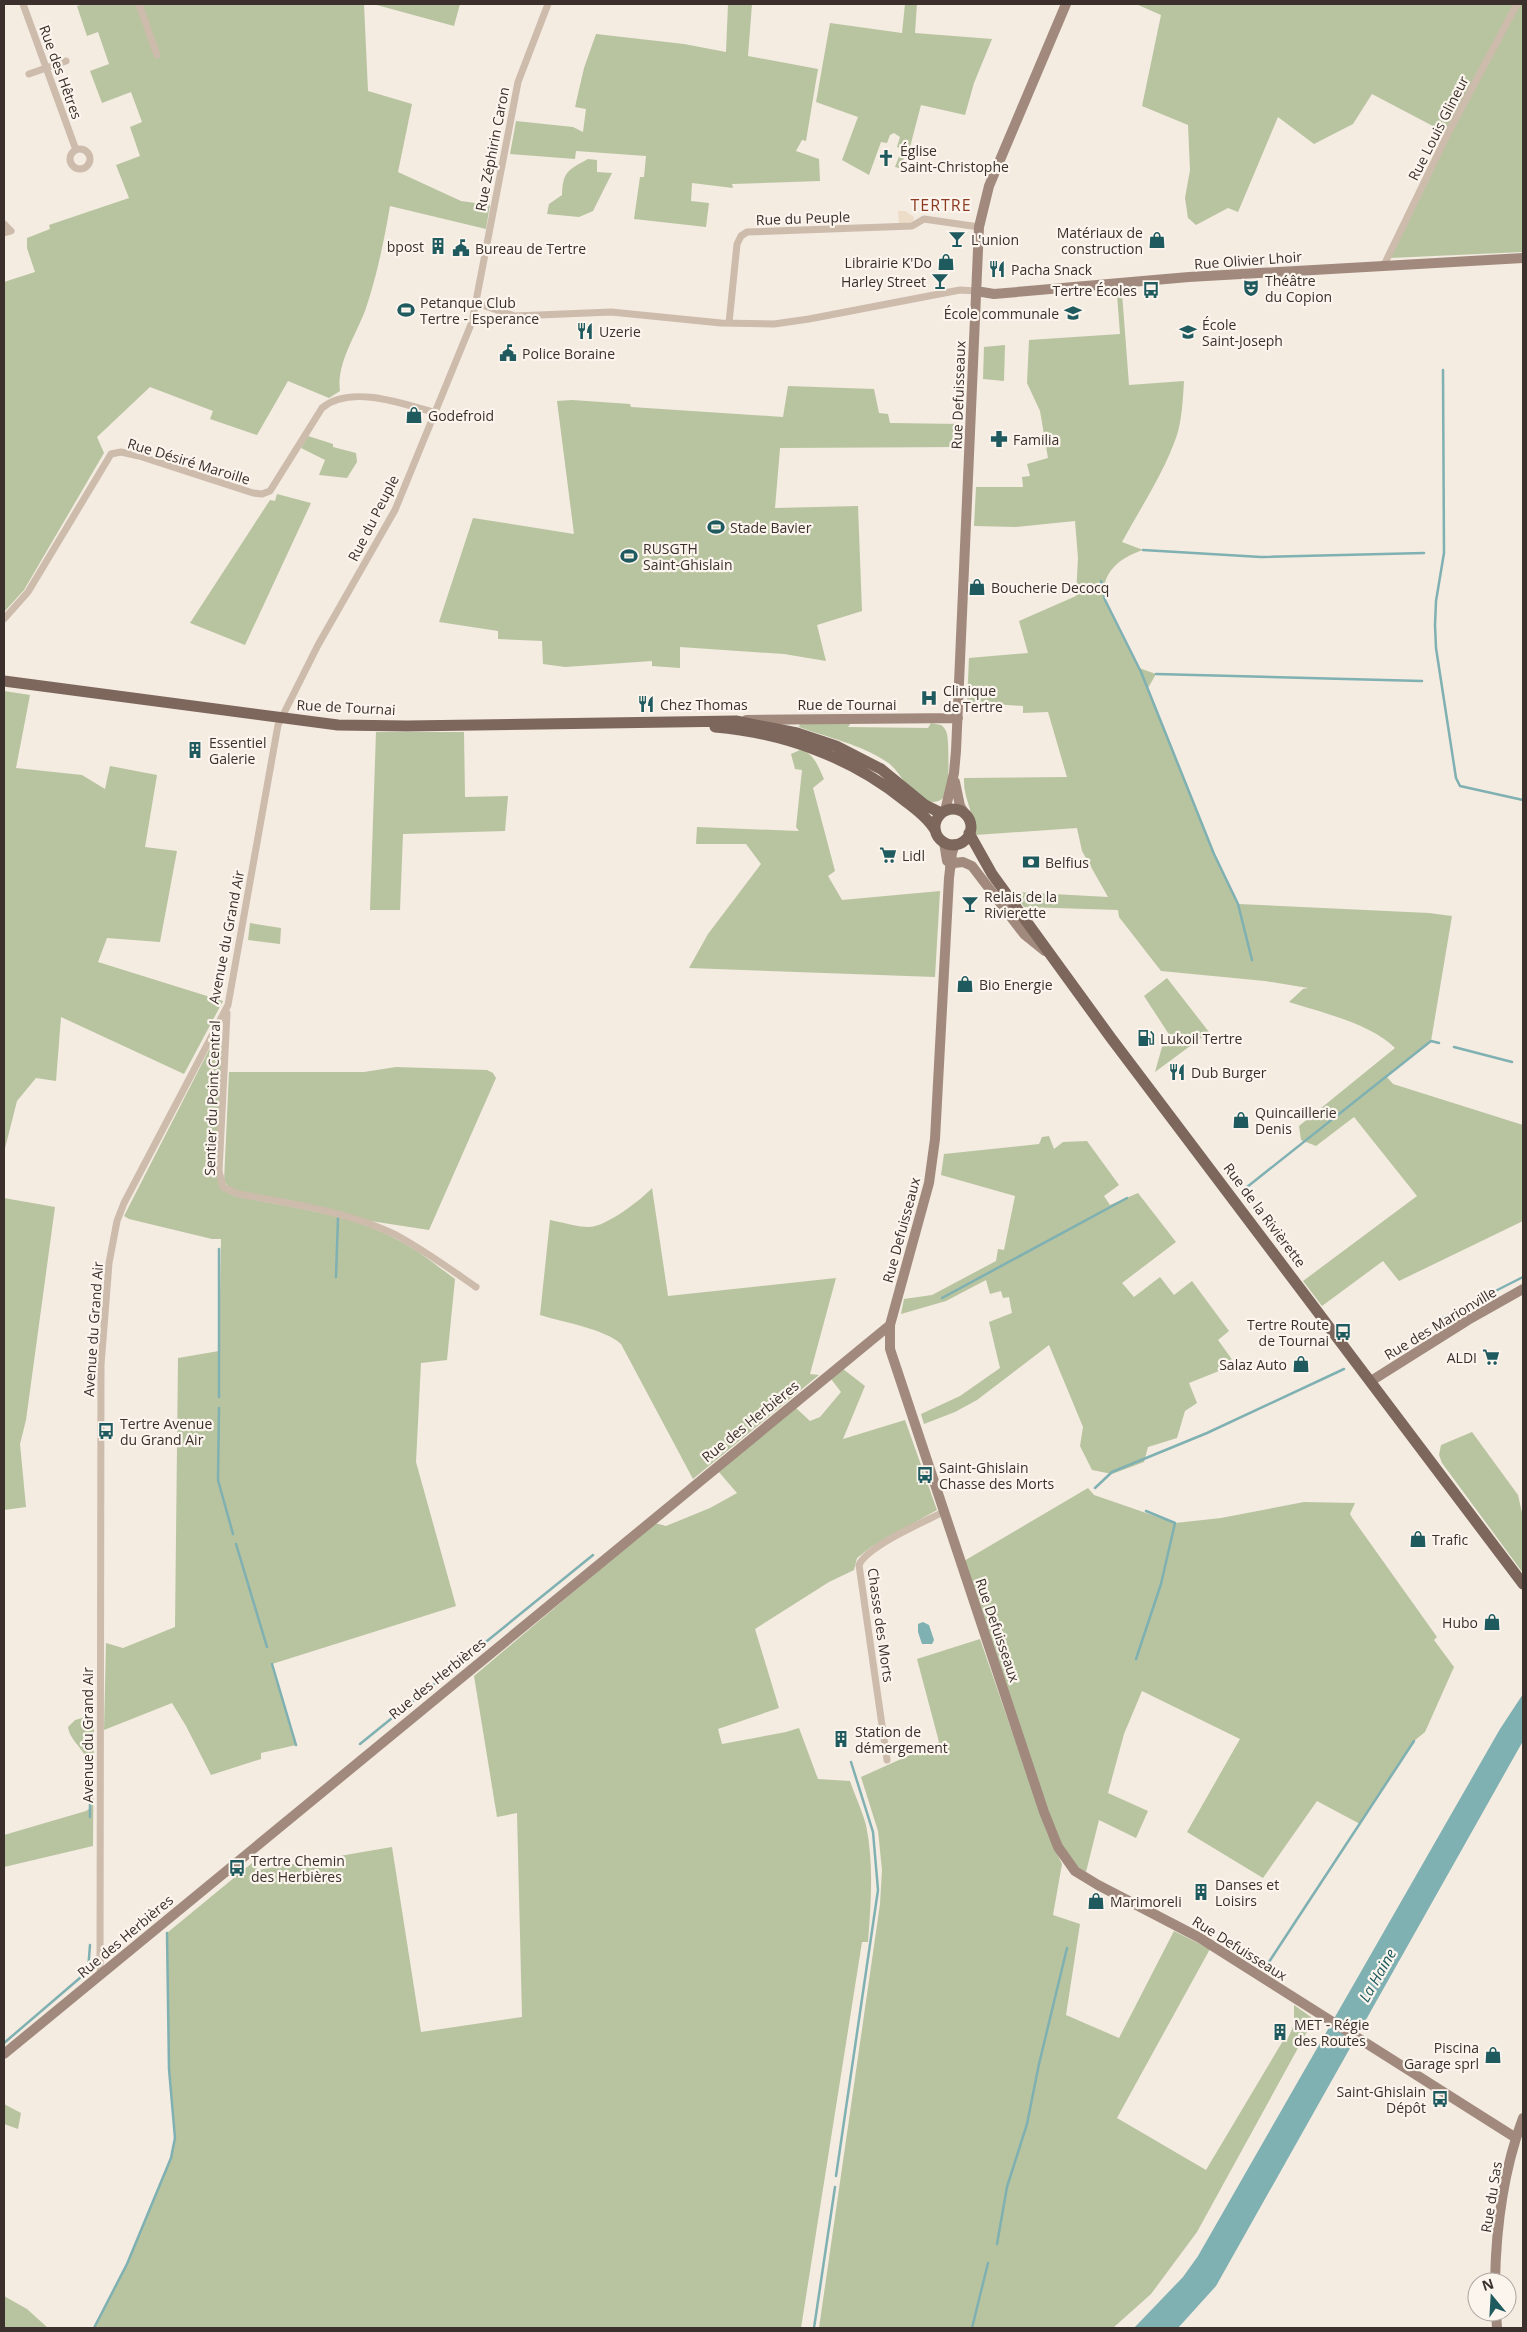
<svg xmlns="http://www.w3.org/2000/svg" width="1527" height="2332" viewBox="0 0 1527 2332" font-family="'Open Sans',sans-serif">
<rect width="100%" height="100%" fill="#f4ebe1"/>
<path fill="#b8c4a0" d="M84 4H364L368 91 412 104 398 172 461 201 490 205 486 229 390 206C384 241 377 275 366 308 357 334 336 363 340 391L329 398 288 381 257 435 210 419 213 411 150 387 97 437 104 453 24 590 4 612V282L35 272 27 248V238L50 229 49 225 129 198 116 165 140 156 130 127 142 122 131 92 102 103 90 71 109 64 98 32 87 36 77 6Z
M373 4H460L454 26Z
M728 4H752L748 56 818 69 806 141 802 140 796 151 819 159 820 181 732 184 733 188 692 183 691 201 709 203 706 227 634 219 640 177H644L646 156 576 151 575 159 510 154 516 121 573 127 583 132 586 109 575 107 584 68 596 34 684 44 726 52Z
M905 4H917L915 33 992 39 974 83 965 115 921 105 910 147 899 168 895 167 902 149 897 147 900 137 894 133 890 135 887 143 881 142 869 175 842 160 858 117 816 102 830 23 902 33Z
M1136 4H1523V252L1390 258 1450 135 1372 94 1353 124 1314 144 1278 117 1238 212 1228 208 1196 225 1188 218 1185 198 1190 170 1188 125 1142 106 1161 15Z
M588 159 597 160V172L612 173 593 211 579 217 547 214 549 204 562 195C563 171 568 170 588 159Z
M1122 293 1129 385 1184 381C1183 398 1182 419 1177 435 1164 473 1141 507 1122 542L1143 550C1121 557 1099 573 1105 600L1139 668 1156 674 1148 688 1214 854 1238 904 1429 913 1452 916 1431 1041 1387 1077 1393 1084 1523 1125V1221L1399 1281 1383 1261 1322 1306 1303 1281 1417 1196 1354 1117 1316 1146 1301 1140 1299 1126 1395 1048C1372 1024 1320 1012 1289 1002L1303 989 1308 988 1265 981 1161 971 1119 917 1118 910 1024 907 1014 892 1108 897 1082 851 1077 828 975 835C975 814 963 799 964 778L1067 777 1048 712 1023 713V706L967 702 969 658 1028 653 1019 621 1076 596 1078 558 1075 521 1016 527 974 526 976 487H1023L1022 477 1030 476 1027 464 1048 458 1040 411 1027 383 1029 340 1120 334 1117 294Z
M1005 345 1004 381 983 379 984 347Z
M788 386 874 389 879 413 888 414 890 423 961 424V447L780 448 775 508 858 506 862 611 817 625 826 661 784 654 680 647V668L652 666V661L565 667 543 664 542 641 498 639V631L439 622 473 518 574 534 557 401 572 400 630 404 631 407 783 417Z
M308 436 333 444V447L356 453 357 462 347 478 319 475 325 460 301 448Z
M277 494 311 503 245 645 190 623 270 500 275 501Z
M4 691 30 695 16 768 82 775 105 789 110 766 157 775 145 847 177 851 160 942 107 938 98 962 223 1001 184 1074 61 1017 56 1081 36 1078 17 1101 4 1152Z
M800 723H851L848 727 928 728 931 723 941 725C944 727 946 730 947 734 949 742 949 785 947 792 944 800 936 804 928 801 907 794 901 771 887 762 860 744 829 738 799 727Z
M376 732H464L465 797 508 796 505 831 403 834 400 910H370Z
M800 750C814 753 818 766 824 779L813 788 835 871 828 876 842 900 940 891 935 977 689 968 708 934 761 864 746 844H696L697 827 799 831 796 827 802 770 795 769 791 754Z
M250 923 281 928 280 944 248 940Z
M1167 978 1209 1032 1155 1072 1162 1047 1172 1039 1144 996Z
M214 1040 223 1043 216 1167C217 1182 221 1190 235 1196 287 1207 351 1214 398 1240 418 1250 437 1266 455 1279L447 1360 421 1363 416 1462 456 1606 272 1664 296 1745 261 1753V1759L211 1775 186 1726 172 1703 104 1730 106 1643 123 1648 175 1627 178 1358 219 1351 221 1239H212L129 1219 124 1216Z
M396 1067 487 1070 493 1073 496 1078 429 1230 364 1220 239 1191 230 1189 224 1181 229 1072H364Z
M1049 1136 1054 1149 1063 1142 1087 1141 1119 1185 1104 1196 1110 1205 1138 1193 1176 1242 1122 1283 1134 1297 1160 1277 1174 1295 1192 1281 1229 1331 1218 1340 1231 1358 1234 1365 1189 1383 1197 1403 1185 1411 1177 1438 1148 1447 1144 1462 1112 1474 1092 1470 1080 1446 1083 1427 1049 1345 977 1400 955 1412 924 1424 921 1414 960 1396 1000 1368 989 1322 1012 1313 1009 1297 1003 1298 1001 1291 990 1294 986 1280 946 1301 901 1314 904 1299 932 1295 996 1261 998 1249 1004 1250 1015 1196 941 1175 944 1154 1039 1144 1042 1137Z
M652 1188 668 1296 836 1278 810 1374 819 1375 693 1479 621 1344C605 1329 562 1322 540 1315L550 1220C562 1222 576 1227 589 1227 606 1227 641 1200 652 1188Z
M4 1198 55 1207 26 1420 20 1444 26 1507 4 1510Z
M843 1369 865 1386 843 1439 905 1420 937 1510 871 1547 857 1558 854 1570 829 1582 755 1629 779 1708 718 1729 722 1744 786 1732 799 1728 818 1779 850 1781C855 1796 862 1810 866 1825 874 1864 871 1903 868 1942H862L801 2328H94L127 2264 171 2158 175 2138 169 2069 167 1933 252 1863 258 1870 392 1847 421 2032 522 2017 517 1813 497 1817 474 1676 655 1523 666 1526 710 1508 737 1493 718 1471 796 1408 810 1421 820 1417 841 1392 831 1379Z
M1472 1432 1518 1495 1523 1517V1573L1442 1463 1439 1455 1441 1445Z
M1088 1488 1094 1495 1175 1523 1221 1518 1304 1502 1355 1503 1350 1514 1353 1519 1437 1637 1434 1640 1454 1667 1425 1732 1414 1741 1360 1824 1317 1801 1263 1878 1187 1832 1240 1739 1142 1691 1124 1734 1108 1793 1148 1811 1136 1838 1099 1820 1086 1872 1078 1867 1065 1852 1048 1813 964 1561Z
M980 1639 1047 1833 1062 1864 1053 1915 1080 1924 1066 2015 1119 2038 1174 1931 1210 1949 1117 2118 1206 2170 1284 2039 1287 2040 1294 2025V2005L1311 2017 1309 2028 1197 2232 1151 2294 1113 2328H819L880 1904 882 1870 878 1831 861 1777 939 1742 917 1659Z
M86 1717 94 1718 93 1846 4 1867V1835L86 1811 90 1808C90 1792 93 1772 86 1757 81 1747 69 1738 68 1727L75 1720Z
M4 2104 21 2113 18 2129 4 2124Z
M4 2296 27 2309 48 2328H4Z"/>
<path fill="#ecdcc8" d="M898 211H905L914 217 913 223 899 224Z"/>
<path fill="#7fb0b2" d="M923 1622 929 1625 934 1640 932 1644H922L918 1632V1624Z
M1523 1694V1741L1216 2286 1178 2328H1134L1183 2277 1198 2256 1500 1729Z"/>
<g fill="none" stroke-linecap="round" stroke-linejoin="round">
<path stroke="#7fb0b2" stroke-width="2.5" d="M1443 370 1444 553 1436 601 1435 625 1436 648 1456 778 1460 786 1523 800
M1143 550 1261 557 1424 553
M1101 581 1105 600 1141 672 1214 854 1238 904 1252 960
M1156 674 1422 681
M1454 1047 1512 1062
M1242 1191 1431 1041 1439 1043
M336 1277 338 1218
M942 1298 1127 1198
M1440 1319 1523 1277
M219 1397V1249
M219 1408 218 1480 233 1534
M1095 1488 1112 1472 1207 1433 1344 1369
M236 1544 267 1647
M1136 1659 1161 1584 1175 1523 1146 1511
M272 1664 296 1745
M360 1744 593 1555
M90 1817V1760
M1265 1968 1414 1741
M4 2043 88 1971 90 1945
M836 2176 878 1890 873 1832 851 1762
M997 2244 1007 2187 1027 2124 1039 2064 1067 1948
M94 2328 127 2264 171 2158 175 2138 169 2069 167 1933
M814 2328 835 2187
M972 2328 988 2263"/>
<path stroke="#cdbbac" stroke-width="7" d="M23 4 76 150
M139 4 157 55
M29 74 66 61
M70 159a10 10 0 1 1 20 0a10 10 0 1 1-20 0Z
M4 224 11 231 4 233
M1384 265 1448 133 1517 4
M476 303 512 315
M472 322 515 316 611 312 721 323 774 324 809 319 960 290 976 291
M729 323 737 244 741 236 747 232 912 226 924 219 979 227
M4 619 28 592 111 454 121 452 139 456 253 493 262 494 270 491 322 408C350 384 404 404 436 413
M227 1013 219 1171 223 1187 238 1194C289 1203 350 1212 396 1235 424 1250 450 1269 476 1287
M887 1760 859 1565C867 1546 924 1522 943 1512
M100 1975 101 1365 109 1263 117 1221 124 1203 228 1005 278 725 318 645 395 510 472 322 518 82 548 4"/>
<path stroke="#a18a7d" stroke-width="10" d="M976 291 994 294 1189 277 1523 258
M746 720 958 718
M955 782 960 806 965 814
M945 811 954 773 956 751 979 227 989 186 1066 4
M944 842 947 861
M955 844 952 853 949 878 935 1139 929 1183 890 1325V1349L1044 1812 1058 1847 1075 1871 1098 1885 1200 1938 1516 2138
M950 867 954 863 963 862 972 866 1024 934 1045 951
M1371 1381 1468 1320 1523 1289
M4 2054 890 1325
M1495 2282C1496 2228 1504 2168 1523 2118
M1496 2312 1497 2328"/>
<path stroke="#7d675c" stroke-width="11" d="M4 681 338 725 407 726 736 721 797 733 836 746 881 769 925 805 941 813
M715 727C784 733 851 757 905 801 916 809 928 818 935 830
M935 827a18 18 0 1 1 36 0a18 18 0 1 1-36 0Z
M969 833 992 874 1111 1038 1523 1584"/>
</g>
<defs>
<g id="church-bare" transform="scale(1.35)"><path d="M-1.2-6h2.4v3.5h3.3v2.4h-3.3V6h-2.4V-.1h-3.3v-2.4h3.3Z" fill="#1f5a5e" stroke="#fbf5ee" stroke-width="2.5" paint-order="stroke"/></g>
<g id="bar-bare" transform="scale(1.35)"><path d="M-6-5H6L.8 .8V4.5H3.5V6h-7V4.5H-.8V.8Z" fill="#1f5a5e" stroke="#fbf5ee" stroke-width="2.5" paint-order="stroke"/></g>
<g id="shop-bare" transform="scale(1.35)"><path d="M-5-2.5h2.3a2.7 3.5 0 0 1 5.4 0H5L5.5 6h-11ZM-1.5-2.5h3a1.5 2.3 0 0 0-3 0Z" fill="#1f5a5e" stroke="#fbf5ee" stroke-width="2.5" paint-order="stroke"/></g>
<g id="building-bare" transform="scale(1.35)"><path d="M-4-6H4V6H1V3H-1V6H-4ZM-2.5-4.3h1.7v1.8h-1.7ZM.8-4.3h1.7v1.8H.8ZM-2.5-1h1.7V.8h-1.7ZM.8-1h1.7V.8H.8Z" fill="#1f5a5e" stroke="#fbf5ee" stroke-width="2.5" paint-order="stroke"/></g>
<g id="civic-bare" transform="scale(1.35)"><path d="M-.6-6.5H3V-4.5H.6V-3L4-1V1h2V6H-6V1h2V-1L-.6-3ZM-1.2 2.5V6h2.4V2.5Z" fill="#1f5a5e" stroke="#fbf5ee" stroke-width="2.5" paint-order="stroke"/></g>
<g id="restaurant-bare" transform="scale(1.35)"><path d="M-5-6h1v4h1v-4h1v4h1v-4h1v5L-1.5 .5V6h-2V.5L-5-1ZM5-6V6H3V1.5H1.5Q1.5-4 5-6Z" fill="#1f5a5e" stroke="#fbf5ee" stroke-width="2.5" paint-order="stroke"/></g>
<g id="theatre-bare" transform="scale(1.35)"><path d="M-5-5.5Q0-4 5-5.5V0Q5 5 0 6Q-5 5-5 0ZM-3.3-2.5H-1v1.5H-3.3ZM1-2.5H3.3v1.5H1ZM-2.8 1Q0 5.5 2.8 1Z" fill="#1f5a5e" stroke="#fbf5ee" stroke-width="2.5" paint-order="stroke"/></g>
<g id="bus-bare" transform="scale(1.35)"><path d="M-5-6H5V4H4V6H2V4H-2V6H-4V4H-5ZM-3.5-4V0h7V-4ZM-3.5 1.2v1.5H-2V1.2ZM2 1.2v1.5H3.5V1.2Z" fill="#1f5a5e" stroke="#fbf5ee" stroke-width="2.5" paint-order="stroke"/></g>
<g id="stadium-bare" transform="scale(1.35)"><path d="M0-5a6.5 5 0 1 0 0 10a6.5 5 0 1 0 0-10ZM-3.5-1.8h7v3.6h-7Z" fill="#1f5a5e" stroke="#fbf5ee" stroke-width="2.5" paint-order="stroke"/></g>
<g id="school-bare" transform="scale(1.35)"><path d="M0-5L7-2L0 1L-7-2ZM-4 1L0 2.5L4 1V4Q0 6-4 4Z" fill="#1f5a5e" stroke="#fbf5ee" stroke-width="2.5" paint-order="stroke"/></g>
<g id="pharmacy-bare" transform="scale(1.35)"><path d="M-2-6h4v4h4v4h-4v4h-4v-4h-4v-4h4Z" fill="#1f5a5e" stroke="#fbf5ee" stroke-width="2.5" paint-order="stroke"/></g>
<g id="hospital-bare" transform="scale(1.35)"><path d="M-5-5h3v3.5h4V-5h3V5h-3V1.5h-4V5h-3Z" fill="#1f5a5e" stroke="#fbf5ee" stroke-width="2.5" paint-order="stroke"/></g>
<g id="supermarket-bare" transform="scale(1.35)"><path d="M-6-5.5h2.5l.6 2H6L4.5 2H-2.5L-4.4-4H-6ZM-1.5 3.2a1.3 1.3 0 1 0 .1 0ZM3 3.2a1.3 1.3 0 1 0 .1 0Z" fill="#1f5a5e" stroke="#fbf5ee" stroke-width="2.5" paint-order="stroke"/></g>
<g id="bank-bare" transform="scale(1.35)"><path d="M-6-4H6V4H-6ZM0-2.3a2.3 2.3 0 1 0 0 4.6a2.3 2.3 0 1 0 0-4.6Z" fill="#1f5a5e" stroke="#fbf5ee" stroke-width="2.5" paint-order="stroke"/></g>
<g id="fuel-bare" transform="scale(1.35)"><path d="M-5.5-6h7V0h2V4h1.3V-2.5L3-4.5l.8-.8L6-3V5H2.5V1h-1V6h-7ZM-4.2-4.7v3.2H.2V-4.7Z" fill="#1f5a5e" stroke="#fbf5ee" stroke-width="2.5" paint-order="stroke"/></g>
</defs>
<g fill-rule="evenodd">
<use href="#church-bare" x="886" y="158"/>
<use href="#bar-bare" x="957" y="239"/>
<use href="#shop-bare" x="1157" y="240"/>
<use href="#building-bare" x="438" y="246"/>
<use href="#civic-bare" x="461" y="248"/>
<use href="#shop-bare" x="946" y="262"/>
<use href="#restaurant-bare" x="997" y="269"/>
<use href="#bar-bare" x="940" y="281"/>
<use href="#theatre-bare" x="1251" y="288"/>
<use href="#bus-bare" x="1151" y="290"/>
<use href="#stadium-bare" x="406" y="310"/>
<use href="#school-bare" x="1073" y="313"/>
<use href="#restaurant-bare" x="585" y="331"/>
<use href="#school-bare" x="1188" y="332"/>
<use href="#civic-bare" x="508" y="353"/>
<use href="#shop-bare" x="414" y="415"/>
<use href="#pharmacy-bare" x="999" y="439"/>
<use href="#stadium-bare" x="716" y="527"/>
<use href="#stadium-bare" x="629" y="556"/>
<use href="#shop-bare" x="977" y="587"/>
<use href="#hospital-bare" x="929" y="698"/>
<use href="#restaurant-bare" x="646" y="704"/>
<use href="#building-bare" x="195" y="750"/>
<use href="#supermarket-bare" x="888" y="855"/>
<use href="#bank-bare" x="1031" y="862"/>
<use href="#bar-bare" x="970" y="904"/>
<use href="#shop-bare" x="965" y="984"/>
<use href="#fuel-bare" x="1146" y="1038"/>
<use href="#restaurant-bare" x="1177" y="1072"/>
<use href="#shop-bare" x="1241" y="1120"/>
<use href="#bus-bare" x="1343" y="1332"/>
<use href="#supermarket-bare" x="1491" y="1357"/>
<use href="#shop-bare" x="1301" y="1364"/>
<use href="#bus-bare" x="106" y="1431"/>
<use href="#bus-bare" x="925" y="1475"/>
<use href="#shop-bare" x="1418" y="1539"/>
<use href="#shop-bare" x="1492" y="1622"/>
<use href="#building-bare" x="841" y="1739"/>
<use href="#bus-bare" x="237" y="1868"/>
<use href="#building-bare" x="1201" y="1892"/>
<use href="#shop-bare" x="1096" y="1901"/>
<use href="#building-bare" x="1280" y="2032"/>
<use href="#shop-bare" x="1493" y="2055"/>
<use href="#bus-bare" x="1440" y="2099"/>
</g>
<g text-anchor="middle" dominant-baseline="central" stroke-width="4.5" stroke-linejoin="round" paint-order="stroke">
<g font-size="14" fill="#3b302b" stroke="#fbf5ee">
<text transform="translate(61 72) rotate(70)">Rue des Hêtres</text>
<text transform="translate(1438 128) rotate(-63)">Rue Louis Glineur</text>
<text transform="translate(492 149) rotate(-79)">Rue Zéphirin Caron</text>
<text transform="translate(803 218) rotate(-2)">Rue du Peuple</text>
<text transform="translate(1248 260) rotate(-4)">Rue Olivier Lhoir</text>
<text transform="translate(958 395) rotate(-88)">Rue Defuisseaux</text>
<text transform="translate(189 461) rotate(17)">Rue Désiré Maroille</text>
<text transform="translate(373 518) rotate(-63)">Rue du Peuple</text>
<text x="847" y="704">Rue de Tournai</text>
<text transform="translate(346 707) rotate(3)">Rue de Tournai</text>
<text transform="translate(226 937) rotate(-79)">Avenue du Grand Air</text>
<text transform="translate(212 1098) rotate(-88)">Sentier du Point Central</text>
<text transform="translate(1265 1215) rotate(53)">Rue de la Rivièrette</text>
<text transform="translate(901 1230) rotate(-75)">Rue Defuisseaux</text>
<text transform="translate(1440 1323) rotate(-31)">Rue des Marionville</text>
<text transform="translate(93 1329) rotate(-86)">Avenue du Grand Air</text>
<text transform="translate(750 1421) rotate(-39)">Rue des Herbières</text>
<text transform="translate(881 1625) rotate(82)">Chasse des Morts</text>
<text transform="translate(998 1630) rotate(71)">Rue Defuisseaux</text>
<text transform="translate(437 1678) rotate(-39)">Rue des Herbières</text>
<text transform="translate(87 1735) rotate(-90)">Avenue du Grand Air</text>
<text transform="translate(125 1936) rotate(-40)">Rue des Herbières</text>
<text transform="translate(1240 1948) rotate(32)">Rue Defuisseaux</text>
<text transform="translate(1491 2197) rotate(-81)">Rue du Sas</text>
</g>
<g font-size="14" fill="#3b302b" stroke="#fbf5ee" text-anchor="start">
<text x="900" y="150">Église<tspan x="900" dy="16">Saint-Christophe</tspan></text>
<text x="1143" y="232" text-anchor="end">Matériaux de<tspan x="1143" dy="16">construction</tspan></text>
<text x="971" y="239">L'union</text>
<text x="424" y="246" text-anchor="end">bpost</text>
<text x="475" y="248">Bureau de Tertre</text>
<text x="932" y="262" text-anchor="end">Librairie K'Do</text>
<text x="1011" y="269">Pacha Snack</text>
<text x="1265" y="280">Théâtre<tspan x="1265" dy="16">du Copion</tspan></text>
<text x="926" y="281" text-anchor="end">Harley Street</text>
<text x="1137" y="290" text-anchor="end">Tertre Écoles</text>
<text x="420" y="302">Petanque Club<tspan x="420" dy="16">Tertre - Esperance</tspan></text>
<text x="1059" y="313" text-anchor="end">École communale</text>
<text x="1202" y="324">École<tspan x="1202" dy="16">Saint-Joseph</tspan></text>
<text x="599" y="331">Uzerie</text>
<text x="522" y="353">Police Boraine</text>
<text x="428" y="415">Godefroid</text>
<text x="1013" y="439">Familia</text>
<text x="730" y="527">Stade Bavier</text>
<text x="643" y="548">RUSGTH<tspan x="643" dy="16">Saint-Ghislain</tspan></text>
<text x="991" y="587">Boucherie Decocq</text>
<text x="943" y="690">Clinique<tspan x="943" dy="16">de Tertre</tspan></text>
<text x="660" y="704">Chez Thomas</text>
<text x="209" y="742">Essentiel<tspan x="209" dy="16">Galerie</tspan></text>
<text x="902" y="855">Lidl</text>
<text x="1045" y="862">Belfius</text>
<text x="984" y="896">Relais de la<tspan x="984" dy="16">Rivierette</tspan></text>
<text x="979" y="984">Bio Energie</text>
<text x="1160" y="1038">Lukoil Tertre</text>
<text x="1191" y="1072">Dub Burger</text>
<text x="1255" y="1112">Quincaillerie<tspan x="1255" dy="16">Denis</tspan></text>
<text x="1329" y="1324" text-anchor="end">Tertre Route<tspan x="1329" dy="16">de Tournai</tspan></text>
<text x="1477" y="1357" text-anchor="end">ALDI</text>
<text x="1287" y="1364" text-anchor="end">Salaz Auto</text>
<text x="120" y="1423">Tertre Avenue<tspan x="120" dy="16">du Grand Air</tspan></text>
<text x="939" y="1467">Saint-Ghislain<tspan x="939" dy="16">Chasse des Morts</tspan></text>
<text x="1432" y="1539">Trafic</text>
<text x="1478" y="1622" text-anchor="end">Hubo</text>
<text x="855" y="1731">Station de<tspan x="855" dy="16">démergement</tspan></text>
<text x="251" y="1860">Tertre Chemin<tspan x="251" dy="16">des Herbières</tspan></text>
<text x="1215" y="1884">Danses et<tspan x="1215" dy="16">Loisirs</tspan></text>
<text x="1110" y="1901">Marimoreli</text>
<text x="1294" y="2024">MET - Régie<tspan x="1294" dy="16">des Routes</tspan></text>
<text x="1479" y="2047" text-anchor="end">Piscina<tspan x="1479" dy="16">Garage sprl</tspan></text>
<text x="1426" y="2091" text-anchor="end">Saint-Ghislain<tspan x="1426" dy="16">Dépôt</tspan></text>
</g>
<g font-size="15" font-style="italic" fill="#1f5a5e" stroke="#fbf5ee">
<text transform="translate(1377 1975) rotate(-60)">La Haine</text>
</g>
<g font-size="16" letter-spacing="1" fill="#8c3b22" stroke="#fbf5ee">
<text x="941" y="205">TERTRE</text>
</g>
</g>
<rect width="1527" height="2332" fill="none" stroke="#3b302b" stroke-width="10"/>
<g transform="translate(1492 2297) rotate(342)"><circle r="24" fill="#fbf5ee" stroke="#aea6a0"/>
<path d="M0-4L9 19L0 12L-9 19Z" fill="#1f5a5e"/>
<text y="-8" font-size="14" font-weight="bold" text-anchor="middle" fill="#3b302b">N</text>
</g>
</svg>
